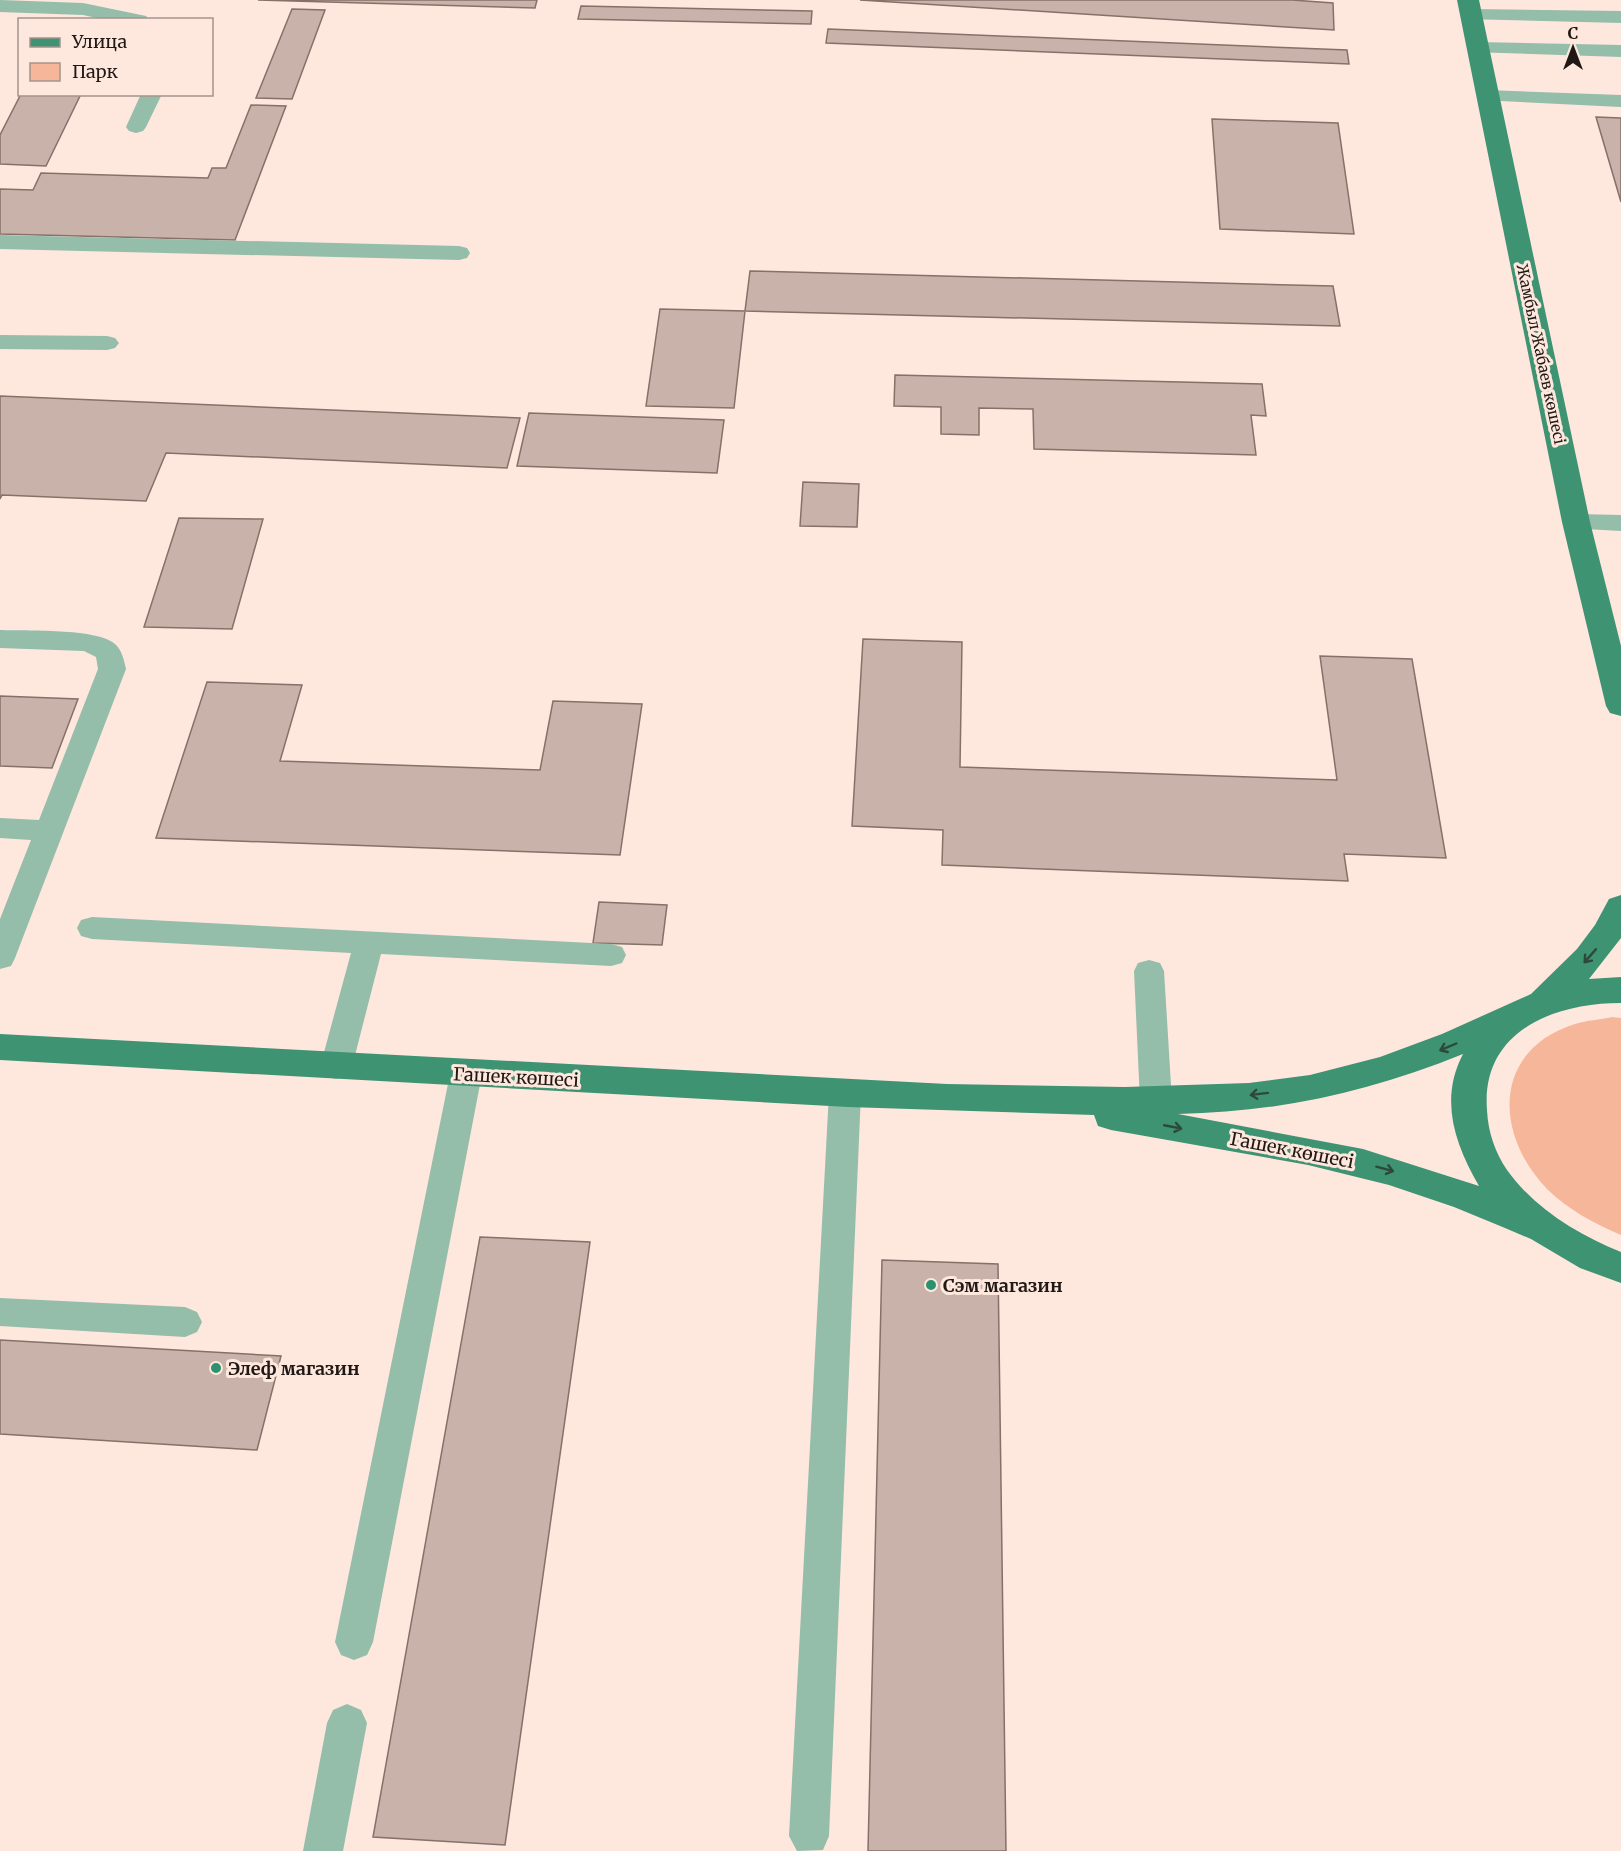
<svg xmlns="http://www.w3.org/2000/svg" width="1621" height="1851" viewBox="0 0 1621 1851" font-family="Merriweather,serif">
<rect width="100%" height="100%" fill="#fee7dd"/>
<path fill="#f6b69a" d="M1612 1017 1621 1018V1235C1594 1223 1568 1210 1547 1189 1494 1134 1492 1050 1575 1024 1587 1020 1600 1020 1612 1017Z"/>
<path fill="#c9b2a9" stroke="#857169" stroke-width="1.5" d="M258 0H537L535 8Z
M860 0H1292L1333 3 1334 30Z
M581 6 812 11 811 24 578 19Z
M292 9 325 10 292 99 256 98Z
M828 29 1347 50 1349 64 826 43Z
M21 94H81L46 166 0 164V135Z
M251 105 286 106 235 240 0 234V189L33 190 41 173 208 178 212 168H226Z
M1596 117 1621 118V202Z
M1212 119 1338 123 1354 234 1220 229Z
M750 271 1333 286 1340 326 745 311Z
M660 309 745 311 734 408 646 406Z
M895 375 1262 384 1266 416 1251 415 1256 455 1034 449 1033 409 979 408V435L941 434V407L894 406Z
M0 396 520 418 507 468 166 453 146 501 2 495 0 499Z
M529 413 724 420 717 473 517 466Z
M803 482 859 484 857 527 800 526Z
M179 518 263 519 232 629 144 627Z
M863 639 962 642 960 767 1337 780 1320 656 1412 659 1446 858 1344 854 1348 881 942 865 943 830 852 826Z
M207 682 302 685 280 761 540 770 553 701 642 704 620 855 156 838Z
M0 696 78 699 52 768 0 766Z
M599 902 667 905 662 945 593 943Z
M480 1237 590 1242 505 1845 373 1837Z
M882 1260 998 1264 1006 1851H868Z
M0 1340 281 1356 257 1450 0 1434Z"/>
<g fill="none" stroke-linecap="round" stroke-linejoin="round">
<path fill="#94bdaa" fill-rule="evenodd" d="M0 0 83 3 146 16 149 20H106L83 15 0 12Z
M1471 9 1621 11V23L1464 19 1461 15 1464 11Z
M1478 42 1621 45V57L1471 52 1468 48 1471 44Z
M1487 90 1621 95V107L1480 100 1477 96 1480 92Z
M141 94H162L146 127 143 131 136 133 129 131 126 127Z
M0 235 459 246 467 248 470 253 467 258 459 260 0 249Z
M0 335 107 336 115 338 119 343 115 348 107 350 0 349Z
M1576 514 1621 515V531L1567 528 1563 522 1567 516Z
M0 630C25 631 97 628 115 644 122 650 124 660 126 669L15 958 11 966 0 969V919L31 840 0 838V818L39 820 98 669 96 657 84 651 0 648Z
M92 917 611 944 622 947 626 955 622 963 611 966 381 954 352 1067 347 1076 336 1079 325 1076 320 1067 351 953 92 939 81 936 77 928 81 920Z
M1149 960 1160 963 1164 971 1172 1101 1167 1110 1156 1113 1145 1110 1140 1101 1134 971 1138 963Z
M466 1062 477 1065 482 1074 373 1642 367 1655 354 1660 341 1655 335 1642 450 1074 455 1065Z
M845 1081 856 1084 861 1093 829 1836 823 1850 797 1851 789 1836 829 1093 834 1084Z
M0 1298 185 1307 197 1312 202 1322 197 1332 185 1337 0 1326Z
M347 1704 361 1710 367 1723 343 1851H303L327 1723 333 1710Z"/>
<path fill="#3e9373" fill-rule="evenodd" d="M1457 0H1479L1590 522 1621 646V716L1610 713 1606 706 1562 522Z
M1621 895V938L1589 979 1621 977V1003C1554 1003 1481 1031 1487 1110 1488 1132 1495 1152 1507 1170 1534 1208 1578 1235 1621 1252V1283L1580 1268 1531 1239 1505 1228 1454 1207 1389 1185 1308 1165 1111 1130 1098 1126 1094 1115 848 1107 0 1060V1034L947 1084 1125 1087 1249 1083 1310 1075 1380 1057 1442 1034 1531 994 1577 949 1595 925 1609 899ZM1463 1054C1439 1100 1455 1144 1479 1186L1363 1149 1178 1114C1280 1112 1369 1092 1463 1054Z"/>
</g>
<defs><path id="oneway-shaft" d="M-6 0H5M1.5-3L5.5 0L1.5 3" fill="none" stroke-width="1.6" stroke-linecap="round" stroke-linejoin="round" transform="scale(1.5)"/></defs>
<g stroke="#2c493b">
<use href="#oneway-shaft" transform="translate(1590 956) rotate(131)"/>
<use href="#oneway-shaft" transform="translate(1448 1047) rotate(157)"/>
<use href="#oneway-shaft" transform="translate(1259 1094) rotate(173)"/>
<use href="#oneway-shaft" transform="translate(1173 1127) rotate(11)"/>
<use href="#oneway-shaft" transform="translate(1385 1169) rotate(15)"/>
</g>
<g fill="#2c926e" stroke="#fee7dd" stroke-width="2">
<circle cx="931" cy="1285" r="6"/>
<circle cx="216" cy="1368" r="6"/>
</g>
<g text-anchor="middle" dominant-baseline="central" stroke-width="6" stroke-linejoin="round" paint-order="stroke">
<g font-size="15" fill="#201815" stroke="#fee7dd">
<text transform="translate(1541 354) rotate(78)">Жамбыл Жабаев көшесі</text>
</g>
<g font-size="18" fill="#201815" stroke="#fee7dd">
<text transform="translate(516 1077) rotate(3)">Гашек көшесі</text>
<text transform="translate(1292 1150) rotate(11)">Гашек көшесі</text>
</g>
<g font-size="18" font-weight="bold" fill="#201815" stroke="#fee7dd" text-anchor="start">
<text x="943" y="1285">Сэм магазин</text>
<text x="228" y="1368">Элеф магазин</text>
</g>
</g>
<rect x="18" y="18" width="195" height="78" fill="#fee7dd" stroke="#a5948d" stroke-width="1.5"/>
<rect x="30" y="38" width="30" height="9" fill="#3e9373" stroke="#a5948d" stroke-width="1.5"/>
<text x="72" y="48" font-size="18" fill="#201815">Улица</text>
<rect x="30" y="63" width="30" height="18" fill="#f6b69a" stroke="#a5948d" stroke-width="1.5"/>
<text x="72" y="78" font-size="18" fill="#201815">Парк</text>
<g transform="translate(1573 48)" stroke="#fee7dd" stroke-width="4.5" paint-order="stroke">
<path d="M0-4.5L10 22L0 15L-10 22Z" fill="#201815"/>
<text y="-9" font-size="16" font-weight="bold" text-anchor="middle" fill="#201815">С</text>
</g>
</svg>
